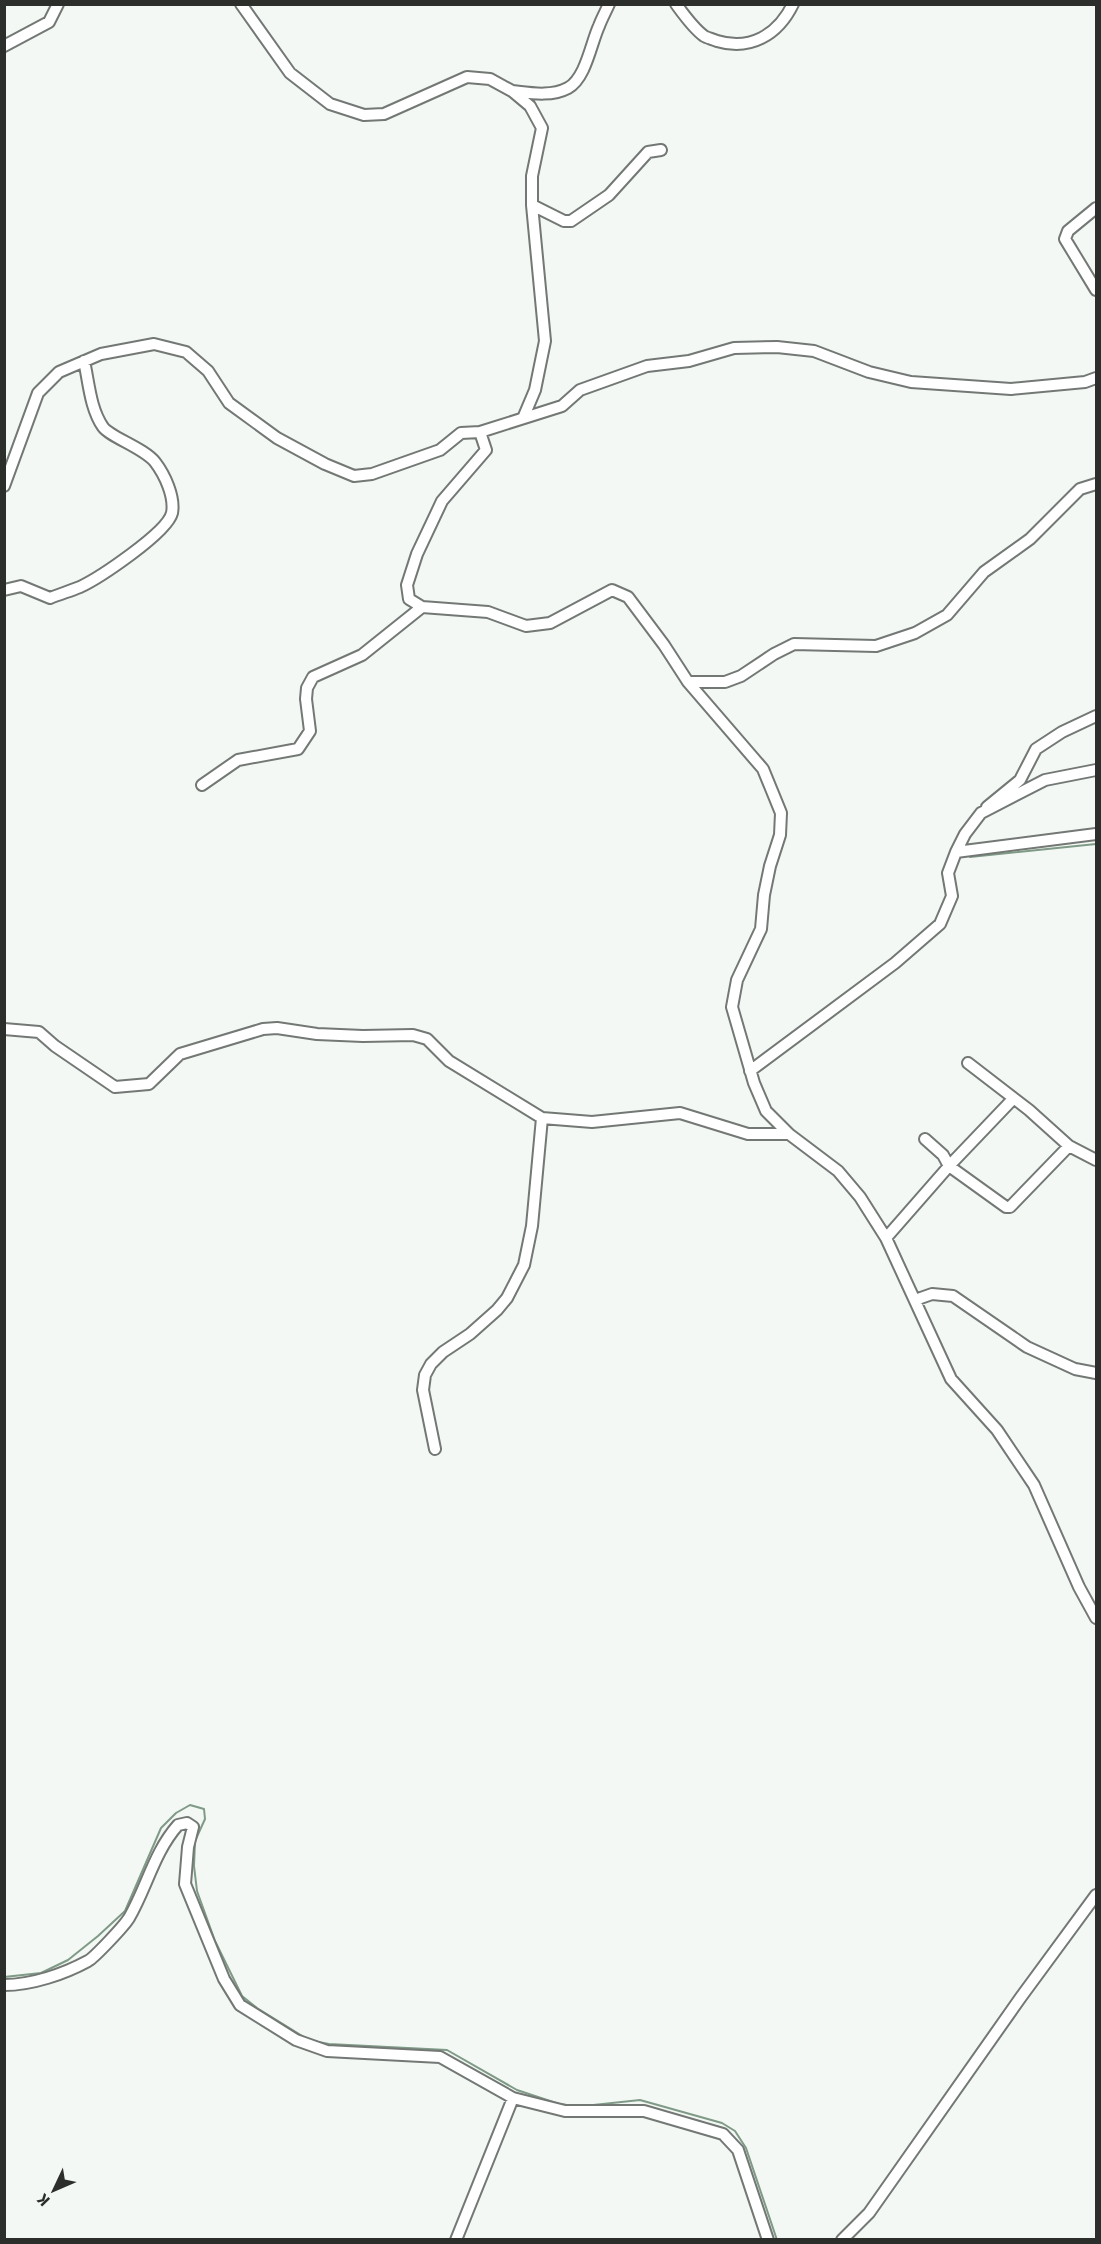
<svg xmlns="http://www.w3.org/2000/svg" width="1101" height="2244" viewBox="0 0 1101 2244" font-family="'Fira Sans Condensed',sans-serif">
<rect width="100%" height="100%" fill="#f3f8f4"/>
<g fill="none" stroke-linecap="round" stroke-linejoin="round">
<path stroke="#7f9a86" stroke-width="2" d="M970 857 1096 844
M4 1977 41 1973 68 1960 98 1936 125 1911 161 1828 176 1813 190 1805 204 1809 205 1819 195 1841 194 1866 197 1891 215 1941 242 1996 257 2008 307 2039
M313 2041 329 2044 447 2050 517 2090 559 2104 575 2106
M584 2106 640 2100 722 2123 735 2131 746 2148 777 2240"/>
<g stroke="#737875" stroke-width="14">
<path id="minor" d="M241 4 290 73 330 104 364 115 384 114 467 77 490 79 512 91 530 106 542 128 532 176V205L545 341 535 390 524 416
M676 4C684 15 693 28 704 36 707 38 713 39 717 41 750 51 778 35 793 4
M4 46 49 22 58 4
M512 91C530 93 551 97 568 88 586 78 591 43 599 26 602 18 606 11 609 4
M532 205 564 221H571L609 195 648 152 661 150
M1096 208 1068 231 1065 239 1096 290
M480 432 562 406 580 390 647 366 689 361 734 348 777 347 814 351 869 372 911 382 1011 389 1085 382 1096 378
M4 486 38 393 59 372 101 354 154 344 186 352 208 371 229 403 277 438 325 464 354 476 372 474 440 450 461 433 480 432 486 450 442 501 417 554 407 585 409 599 422 607 488 612 526 626 550 623 612 590 628 597 664 645 688 682 763 769 781 813 780 835 770 866 764 895 761 929 737 980 732 1007 754 1083 766 1111 789 1134 838 1171 860 1197 886 1238 951 1379 997 1430 1034 1485 1079 1587 1096 1618
M4 590 21 586 50 598C60 594 70 591 80 587 99 578 167 533 172 513 175 497 165 475 155 462 144 448 110 437 103 427 90 408 89 383 84 361
M688 682H725L741 676 774 654 794 644 876 646 915 633 947 615 984 572 1030 539 1080 489 1096 484
M202 785 238 760 298 749 310 731 306 699 307 688 313 677 362 655 422 607
M987 807 1020 780 1036 749 1062 732 1096 716
M956 852 1096 834
M4 1029 39 1032 55 1046 115 1087 149 1084 180 1054 263 1029 277 1028 317 1034 363 1036 413 1035 427 1039 449 1061 542 1118 592 1122 680 1113 748 1134H789
M968 1063 1029 1110 1069 1146 1096 1160
M750 1071 895 963 940 924 952 896 948 873 956 852 965 834 981 813 1045 780 1096 770
M925 1139 943 1155 949 1166 1006 1207H1010L1069 1146
M886 1238 949 1166 1012 1100
M915 1300 932 1294 953 1296 1027 1347 1075 1369 1096 1373
M435 1449 423 1390 425 1375 431 1364 443 1352 470 1334 497 1310 507 1298 524 1265 532 1226 542 1118
M4 1985C32 1985 64 1974 88 1961 95 1957 124 1926 129 1918 147 1887 154 1852 178 1825L187 1823 193 1827 188 1847 185 1884 224 1979 240 2005 296 2040 327 2051 440 2057 513 2098 565 2111H644L723 2134 738 2150 768 2240
M456 2240 513 2098
M842 2240 869 2213 1021 1997 1096 1895"/>
</g>
<use href="#minor" stroke="#fff" stroke-width="10"/>
</g>
<rect width="1101" height="2244" fill="none" stroke="#2c2e2c" stroke-width="12"/>
<g transform="translate(54 2190) rotate(226)" stroke="#f3f8f4" stroke-width="4.5" paint-order="stroke">
<path d="M0-4.5L10 22L0 15L-10 22Z" fill="#2c2e2c"/>
<text y="-9" font-size="16" font-weight="bold" text-anchor="middle" fill="#2c2e2c">K</text>
</g>
</svg>
